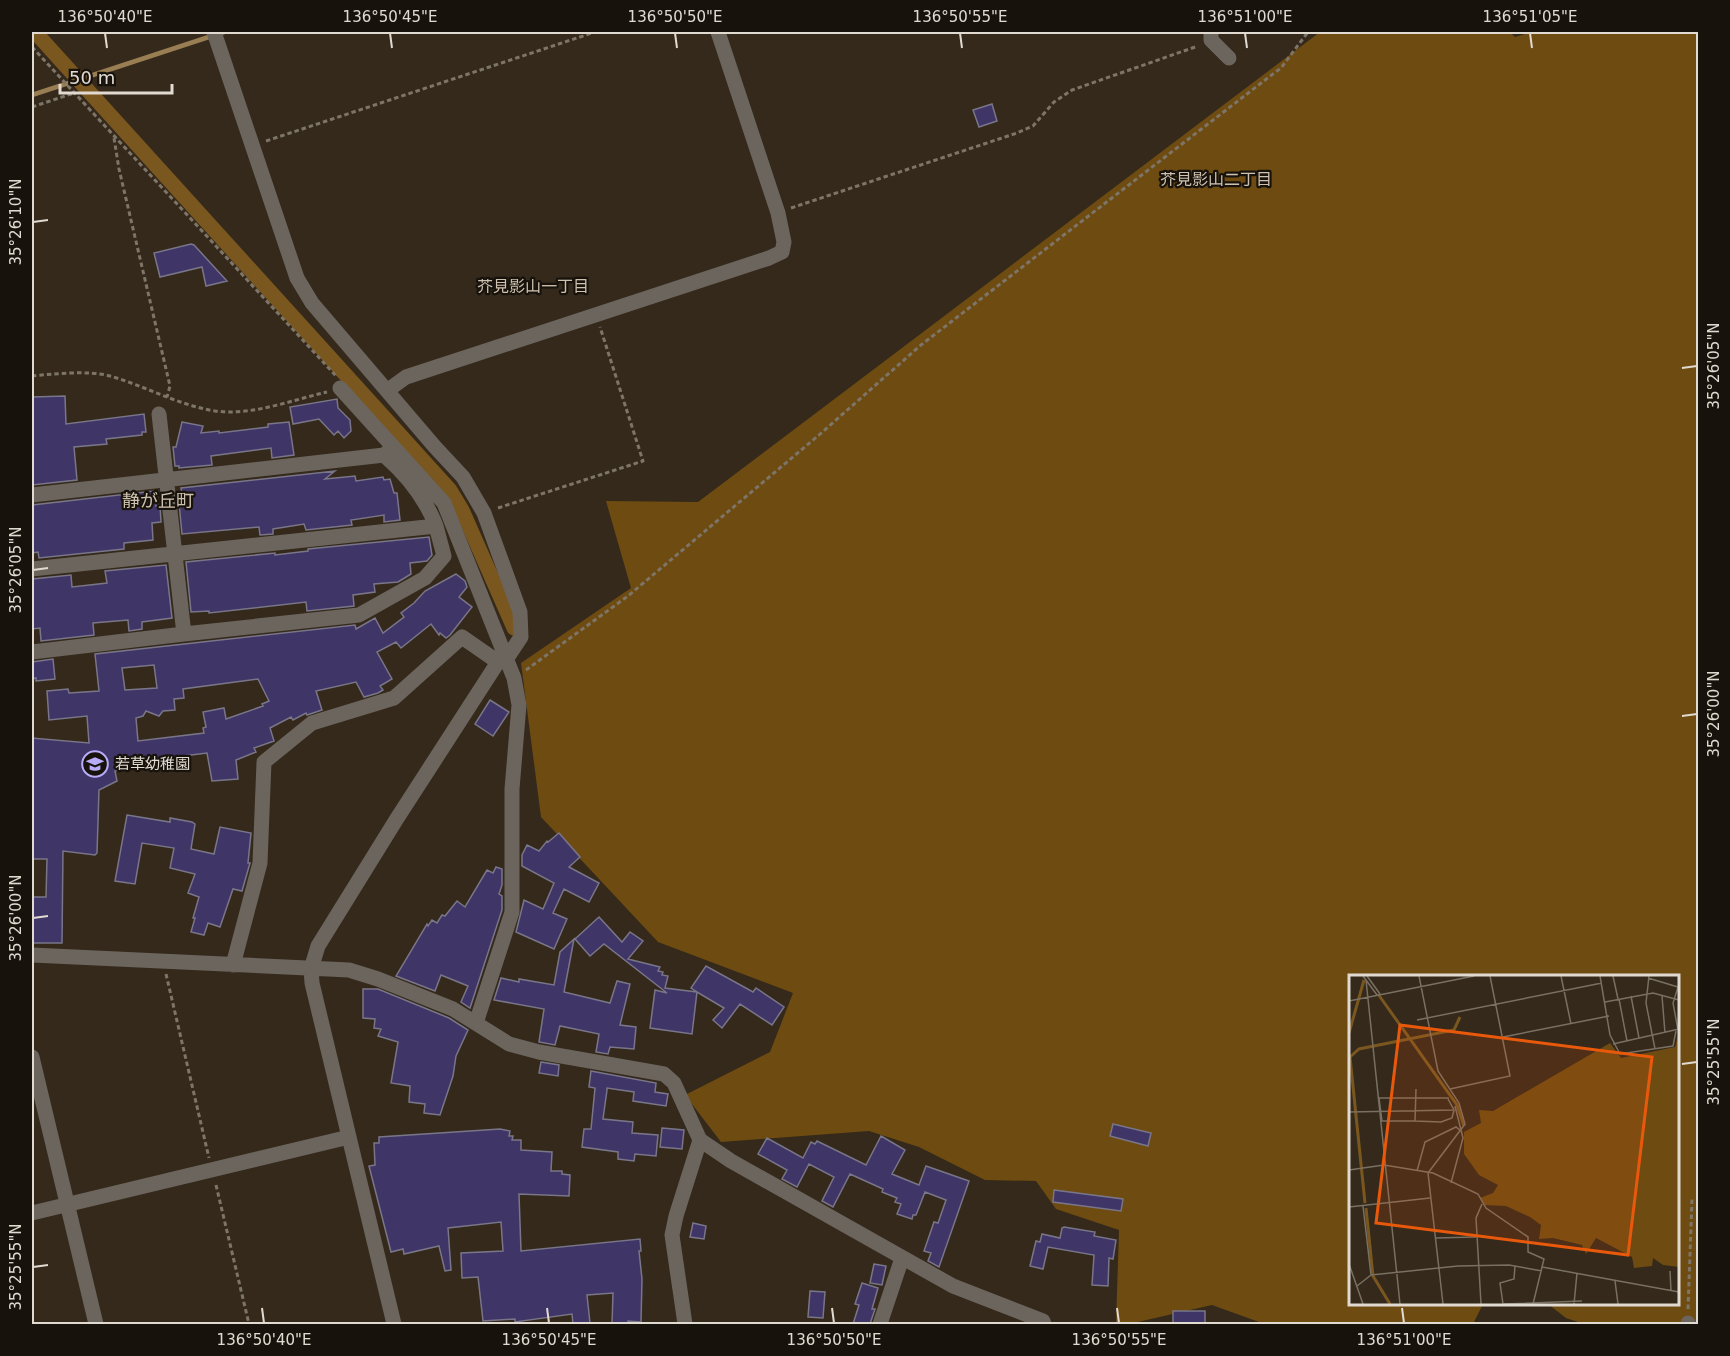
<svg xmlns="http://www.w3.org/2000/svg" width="1730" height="1356" viewBox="0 0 1730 1356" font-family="'DejaVu Sans','Noto Sans JP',sans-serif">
<rect width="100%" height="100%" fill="#34291a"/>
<path fill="#6e4b11" d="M1320 32H1510L1515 37 1532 32H1698V1324H1584L1566 1318 1548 1304H1678V976H1350V1304H1483L1473 1324H1283L1259 1322 1212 1305 1129 1324H1116L1119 1230 1056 1209 1036 1181 985 1180 919 1147 869 1131 721 1142 685 1095 770 1052 793 993 658 942 541 817 521 663 631 588 606 501 698 502Z"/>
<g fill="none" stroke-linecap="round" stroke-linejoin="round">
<path stroke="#997e54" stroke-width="4.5" d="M32 95 224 32"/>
<path stroke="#7a571f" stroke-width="15" d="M35 32 450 490 462 510 514 628"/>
</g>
<path fill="#403567" stroke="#797689" stroke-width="1.5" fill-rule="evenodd" d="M992 104 997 121 979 127 973 110Z
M191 244 194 245 227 281 206 286 202 267 160 277 154 253Z
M65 396 66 424 144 414 146 432H142V435L106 439 107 444 74 447 77 480 32 485V397Z
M337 399 338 408 350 420 351 431 344 438 338 431 334 435 319 419 293 424 290 407Z
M182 422 203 426 201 433 219 431V433L268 427V424L289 422 294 455 272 458 271 448 211 456 212 465 179 468V466H175L173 447H176Z
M335 471 325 479 355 476 356 481 383 477 384 480 390 479 394 493H397L400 520 384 522V515L351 520 352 525 306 530 304 524 273 529V534L260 535 259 527 182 534 179 503 183 502 181 488Z
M154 491 156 506 160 505 161 522 152 523 153 540 124 543V549L39 558 38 552 32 553V505Z
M429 537 432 555 427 561 410 563 411 574 398 582 374 584 375 592 353 595 354 606 307 611 306 602 209 613V611L191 612 186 562 275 553V555L308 551V549Z
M166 565 172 618 142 622V629L129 631 128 620 93 623 94 635 41 641 40 628 32 629V579L71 575 72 587 107 583 105 571Z
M456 574 465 581 467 587 459 597 472 607 450 635 446 638 440 633 439 635 431 624 401 648 396 642 377 652 392 679 380 686 383 690 378 693 364 697 356 682 316 691 322 710 307 715 306 713 293 720 291 717 270 728 274 741 254 748 256 752 236 760 238 779 212 781 207 753 175 757V759L115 771 117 781 99 790 97 853 95 855 63 851 62 943H32V897H46L47 859H32L33 750H32V738L89 743 87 716 49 720 47 691 68 689 69 693 99 691 95 654 355 625 356 629 375 618 383 633 404 617 401 613 414 603 425 591ZM154 665 157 688 125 690 122 668ZM258 679 269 701 262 704 263 706 226 719 224 708 203 712 206 727 203 728 204 733 138 741 136 718 143 716 146 711 159 716 163 711 175 710 174 699 184 698 183 689Z
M53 659 55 679 36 681V678L32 679V662Z
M490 700 509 712 493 736 475 724Z
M127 815 170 822V818L192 822 195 824 191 849 214 854 220 827 251 833 248 863H250L242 891 233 889 220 927 208 923 204 935 191 932 195 918H193L199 897 188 893 195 874 170 868 174 848 142 843 135 884 115 881Z
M559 833 580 857 569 867 599 883 589 902 564 889 553 913 567 919 554 949 516 932 524 900 543 909 554 883 522 866V855L527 845 539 851 547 841 548 842Z
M496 867 502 869V885L499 894 502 896V910L470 1008 461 1002 468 986 441 975 435 991 396 976 427 924 428 926 432 920 437 923 442 915 445 916 457 901 465 907 487 870 493 873Z
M599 917 622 942 630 932 643 941 628 959 660 967 658 971 663 972 662 975 668 976 665 988 697 992 691 988 706 966 753 992 756 988 784 1007 772 1025 740 1004 722 1028 713 1020 724 1008 697 992 692 1034 650 1028 655 990 667 993 604 944 590 956 575 939Z
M574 939 564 992 610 1003 617 981 630 984 620 1025 636 1027 634 1049 610 1047 608 1054 596 1052 599 1034 560 1026 555 1045 539 1042 544 1009 494 1000 501 978 519 982V979L554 985 560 952Z
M363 989H378L449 1018 468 1030 456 1056 453 1076 440 1115 424 1113 425 1104 409 1102 410 1086 391 1083 398 1042 378 1036 381 1029 374 1028 375 1019 363 1018Z
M541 1062 559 1065 558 1076 539 1073Z
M591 1071 656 1083 655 1092 668 1094 666 1106 633 1101 634 1092 607 1088V1090L603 1119 633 1122 632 1133 658 1135 656 1156 635 1154 634 1161 618 1159V1152L582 1147 584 1129H591L595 1088 589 1087Z
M1113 1124 1151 1133 1148 1146 1110 1136Z
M662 1128 684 1130 682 1149 660 1147Z
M500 1129 510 1131 509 1136H513L512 1140H521V1150L552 1152 551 1171H562V1174L570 1175 569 1196 519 1194 521 1251 640 1239 641 1251H639L642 1279 641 1322 628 1321V1324H612L613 1293 587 1295 590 1323 573 1324 572 1314 515 1322V1319L483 1321 478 1277 462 1278 461 1253 503 1251 501 1222 448 1228 451 1270 445 1271 439 1246 404 1254 403 1249 391 1252 369 1166 375 1165 374 1143H379V1137Z
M881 1136 905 1150 892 1174 919 1185 926 1166 969 1181 939 1267 928 1261 931 1253 924 1251 934 1222 938 1223 946 1200 925 1192 916 1215H913L912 1219 897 1214 901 1204 895 1202 897 1198 882 1192 883 1189 850 1174 833 1207 822 1201 834 1177 809 1164 797 1187 782 1179 787 1170 758 1154 767 1138 803 1158 811 1142 815 1144 817 1141 866 1165Z
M1054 1190 1123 1199 1121 1211 1053 1202Z
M693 1223 706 1226 704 1239 690 1237Z
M1064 1227 1095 1232 1094 1236 1116 1240 1113 1259 1109 1258 1108 1286 1092 1285 1094 1255 1048 1247 1043 1269 1030 1266 1036 1241 1040 1242 1042 1234 1060 1238 1062 1228Z
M874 1264 886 1266 882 1285 870 1283Z
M862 1283 878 1288 872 1309H875L870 1324H853L859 1305 855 1304Z
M810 1291 825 1292 823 1318 808 1317Z
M1173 1311H1205V1323L1173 1324Z"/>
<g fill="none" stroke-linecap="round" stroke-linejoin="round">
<path stroke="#7e7569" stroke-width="3" stroke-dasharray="4.5 3" stroke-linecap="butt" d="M32 47 336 376
M32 107 74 93
M114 138 119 169 170 386 167 397
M266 141 595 32
M791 208 1017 133 1033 126 1054 102 1072 90 1198 46
M32 376C53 374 89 370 110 376 145 386 178 405 215 411 252 416 292 400 327 392
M498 508 643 461 600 327
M526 670 628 596 819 435 921 345 1269 77 1281 68 1308 32
M166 974 209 1158
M216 1185 249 1324
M1688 1309 1692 1199"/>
<path stroke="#6b655e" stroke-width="15" d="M214 32 297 278 312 303 435 447 463 477 484 513 520 612 521 637 507 658 498 662 396 820 318 946 311 969 312 983 394 1324
M1211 32V40L1229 58
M340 388 444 503 514 678 519 705 512 789V912L476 1023
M388 390 406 377 769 258 782 252 784 242 778 213 718 32
M159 414 184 634 359 615 425 578 444 556 436 526
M32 495 384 455 390 450
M32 569 436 526C425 497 407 475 384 455
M32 652 184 634
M32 955 349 970 378 979 453 1009 509 1044 539 1052 664 1074 674 1083 700 1140 731 1161 953 1286 1043 1321 1044 1324
M233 965 260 863 264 762 312 723 394 698 462 637 498 662
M32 1057 96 1324
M32 1213 349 1137
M1688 1323V1324
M685 1324 672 1235 676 1216 700 1140
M880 1324 902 1258"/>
</g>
<path fill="none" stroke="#e1dad1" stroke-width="2" d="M105 33 107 48M390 33 392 48M675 33 677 48M960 33 962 48M1245 33 1247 48M1530 33 1532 48M33 222 48 220M1682 368 1697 366M33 570 48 568M1682 716 1697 714M33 918 48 916M1682 1064 1697 1062M33 1267 48 1265M262 1308 264 1323M547 1308 549 1323M832 1308 834 1323M1117 1308 1119 1323M1402 1308 1404 1323"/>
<defs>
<g id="school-ring" transform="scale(1.35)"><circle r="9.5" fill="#17130c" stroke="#b8abf7" stroke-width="1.5"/><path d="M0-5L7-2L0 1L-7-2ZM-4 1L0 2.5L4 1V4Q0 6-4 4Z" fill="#b8abf7"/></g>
</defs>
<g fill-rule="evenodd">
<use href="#school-ring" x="95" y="764"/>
</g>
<g text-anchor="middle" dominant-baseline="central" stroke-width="4.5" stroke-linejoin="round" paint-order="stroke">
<g font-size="15" fill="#e1dad1" stroke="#17130c" text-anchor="start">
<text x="115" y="764">若草幼稚園</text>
</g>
<g font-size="16" fill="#cfc1af" stroke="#17130c">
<text x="1216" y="179">芥見影山二丁目</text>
<text x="533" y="286">芥見影山一丁目</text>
</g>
<g font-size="18" fill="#cfc1af" stroke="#17130c">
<text x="158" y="500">静が丘町</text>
</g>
</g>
<g transform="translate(1349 975)">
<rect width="330" height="330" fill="#34291a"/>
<path d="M330 56V292L314 290 304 283 303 291 285 293 283 282 247 263 237 279 233 270 204 263 190 264 192 250 181 242 157 231 136 230 131 223 144 218 149 210 130 200 115 179V157L132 148 130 135 144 136 261 68 272 83 326 72Z" fill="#6e4b11"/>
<path fill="none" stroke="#7a571f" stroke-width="3" d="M29 19 108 130 115 151M0 58 15 5M16 228 1 82 10 74 105 55 111 42M17 233 24 301 41 329"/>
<path fill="none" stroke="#797063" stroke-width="1.5" d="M14 1 28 20M18 1 31 19M70 1 89 96 110 128 116 149 79 198 94 329M212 1 222 49M251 1 261 60 271 79 324 71 327 56M264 1 269 24M300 1 297 28 306 74M299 3 329 12M17 5 51 329M282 21 290 63M313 21 316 58M270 24 278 66M0 26 125 1M256 27 304 18 330 25M68 45 253 8M329 55 324 28 330 9M154 62 260 41M264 69 330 54M67 114 66 146 92 147 103 143 105 135M101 114 161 101 141 1M0 137 105 135 99 124M66 146H33L30 123H100M0 195 35 190 84 198 129 219 137 233 179 262V277L195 284 184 329M68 196 76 167 107 152 112 156M102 208 114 163 106 131M0 232 81 223M86 263 127 262M0 289 14 329M193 292 330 317M321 296 322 316M22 300 109 291 160 290 193 296M266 306 269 329M8 311 22 300 14 231M132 329 127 243 133 229M154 329 151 308 165 304 166 291M155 329 233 326M225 329 228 298"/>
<path fill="#e8590c" fill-opacity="0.15" stroke="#e8590c" stroke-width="3" d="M51 50 303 82 279 280 27 248Z"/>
<rect width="330" height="330" fill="none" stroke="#e1dad1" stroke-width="3"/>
</g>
<rect width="1730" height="1356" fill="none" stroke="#17130c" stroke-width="66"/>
<path d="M60 84v9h112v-9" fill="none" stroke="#e1dad1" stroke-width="3"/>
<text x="69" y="84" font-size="18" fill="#e1dad1" stroke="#17130c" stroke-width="4.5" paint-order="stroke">50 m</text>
<rect x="33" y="33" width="1664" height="1290" fill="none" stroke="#e1dad1" stroke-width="2"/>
<g font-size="15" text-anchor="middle" fill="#e1dad1">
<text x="105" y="22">136°50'40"E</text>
<text x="390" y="22">136°50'45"E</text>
<text x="675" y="22">136°50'50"E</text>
<text x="960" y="22">136°50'55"E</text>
<text x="1245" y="22">136°51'00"E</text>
<text x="1530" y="22">136°51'05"E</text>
<text transform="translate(16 222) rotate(-90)" y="5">35°26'10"N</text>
<text transform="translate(1714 366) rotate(-90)" y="5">35°26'05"N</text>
<text transform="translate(16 570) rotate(-90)" y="5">35°26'05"N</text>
<text transform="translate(1714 714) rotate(-90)" y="5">35°26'00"N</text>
<text transform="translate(16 918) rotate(-90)" y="5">35°26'00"N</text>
<text transform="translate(1714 1062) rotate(-90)" y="5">35°25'55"N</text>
<text transform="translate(16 1267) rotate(-90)" y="5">35°25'55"N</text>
<text x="264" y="1345">136°50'40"E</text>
<text x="549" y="1345">136°50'45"E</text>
<text x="834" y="1345">136°50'50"E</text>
<text x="1119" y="1345">136°50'55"E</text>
<text x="1404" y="1345">136°51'00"E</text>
</g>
</svg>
